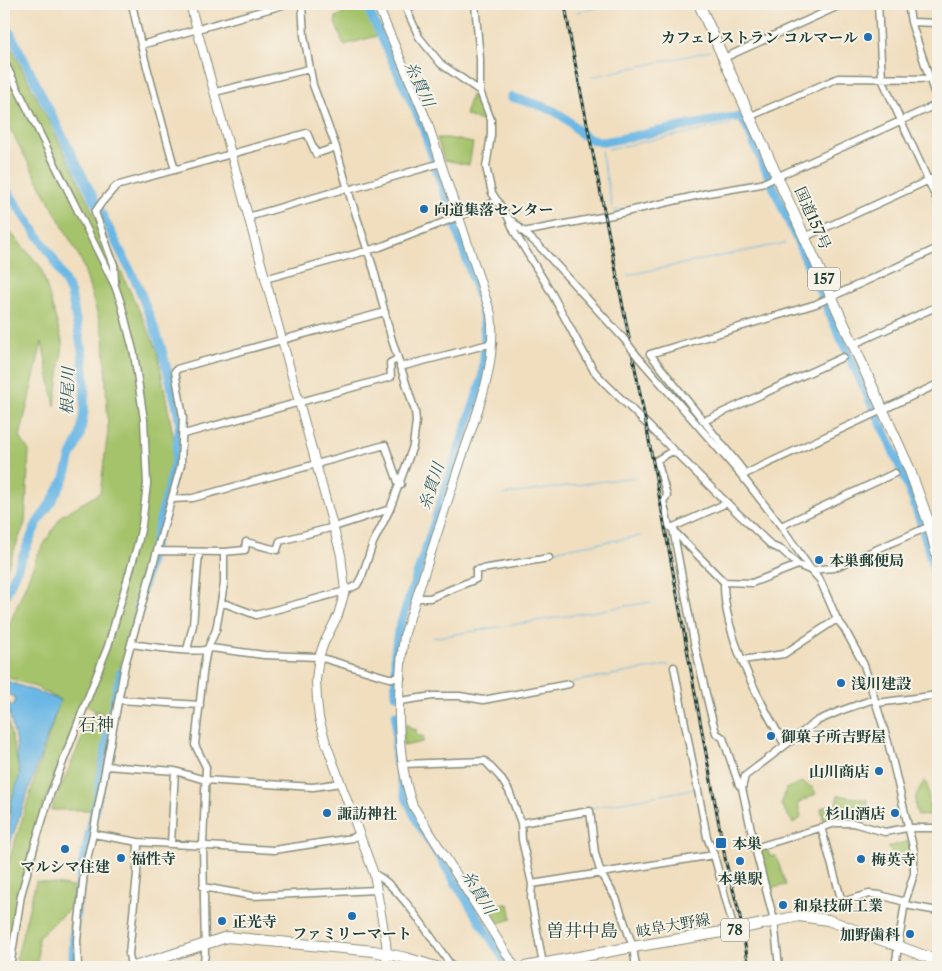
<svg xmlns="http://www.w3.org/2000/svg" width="942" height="971" viewBox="0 0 942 971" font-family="'Libre Caslon Text','Noto Serif JP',serif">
<rect width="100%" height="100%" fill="#f7f3e8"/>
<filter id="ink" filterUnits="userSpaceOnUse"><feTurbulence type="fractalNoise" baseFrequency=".02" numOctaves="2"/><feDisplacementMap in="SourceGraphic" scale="10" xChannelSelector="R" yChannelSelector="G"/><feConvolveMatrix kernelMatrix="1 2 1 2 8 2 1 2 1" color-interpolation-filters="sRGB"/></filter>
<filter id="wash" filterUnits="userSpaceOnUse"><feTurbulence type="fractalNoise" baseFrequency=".0096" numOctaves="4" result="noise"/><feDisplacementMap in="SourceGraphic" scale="20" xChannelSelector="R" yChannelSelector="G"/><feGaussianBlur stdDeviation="1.12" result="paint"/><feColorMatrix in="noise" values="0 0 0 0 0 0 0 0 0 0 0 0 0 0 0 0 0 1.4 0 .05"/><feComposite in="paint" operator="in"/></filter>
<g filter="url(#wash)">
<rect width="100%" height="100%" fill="#f0debf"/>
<path fill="#a4c36b" stroke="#628050" d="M345 4H362L377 36 344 45 335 23 336 17 348 11Z
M4 33 74 171 157 349 176 452 152 550 129 633 108 715 83 705 44 803 31 845 6 967H4V876L60 700 38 688 4 676V638L38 554 62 515 100 493 108 431 104 337 82 262 4 118Z
M471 95C480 101 489 111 487 123L465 115Z
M437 138H448L473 143 469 165 444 160Z
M4 225 41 267 63 344 55 406 42 342 20 437 29 451 25 523 4 576Z
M4 705 20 774 4 829Z
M94 711 110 718 93 810H51Z
M404 725H409L410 729H416L417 736H423V742L403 746Z
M925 780 928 788 930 815 918 816C912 801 916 793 925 780Z
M802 782 813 788 816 794 798 803 801 818 793 823 781 805 786 789Z
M838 795 868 800V813L863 823 824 824 821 808 836 804Z
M909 841 912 855 900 857 901 866H893V856L888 847Z
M766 846 770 856H776L786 885 768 889 757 848Z
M36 881 74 887 71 907 38 937V965L28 966 16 960Z
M486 904H509L512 919 496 924Z"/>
<path fill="#6bb7e5" stroke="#457a8c" d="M4 680 60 700 4 861V854L9 835 11 802 20 774 18 765 16 743 8 708 9 704 13 706 15 702V697L8 694 4 689Z"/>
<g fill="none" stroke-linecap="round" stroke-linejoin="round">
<path stroke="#6bb7e5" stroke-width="1" d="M577 12 618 4
M591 77 710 51
M608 149 732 124
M601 151 613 211 639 206
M741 184 755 181
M628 275 785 243
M503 495 634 477
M480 563 641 536
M432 638 651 602
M572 682 669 665
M589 808 694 789"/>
<path stroke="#6bb7e5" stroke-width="9" d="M366 4 422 124 478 294C487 325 486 347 482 380L398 632 395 653 396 695
M4 20 138 286 160 343 176 403 180 423 175 462 138 606
M511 97C527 102 545 105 559 114 579 126 577 139 604 142L727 118 740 117 746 125C779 199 811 273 845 347 882 426 923 504 938 591
M4 186 53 258 71 294 82 350 85 383 84 411 80 437 71 456 65 478 50 504 37 523 4 599
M396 715V758L405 795 418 823 509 967
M73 967 74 925 82 867 98 794 114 701 121 672"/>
</g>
</g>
<g filter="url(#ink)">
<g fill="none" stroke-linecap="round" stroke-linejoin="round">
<g stroke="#888e7a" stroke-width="9">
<path id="minor" d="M132 4 141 45 175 170
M404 4 419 37 441 64 480 91
M475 4 480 59V91L491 120V135L486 167 492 193 508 217 515 233 551 292 581 348 594 371 604 382 727 503 772 546 782 550 798 565 812 571 820 569 834 568 930 526
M878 4 882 79 938 202
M908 4 911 22 938 104
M406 7 428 4
M911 22 938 23
M141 45 283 5V4
M724 58 843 4
M4 61 115 286 121 303 134 354 144 420 147 484 142 525 138 543 108 646 50 795 35 844 21 895 10 967
M215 92 309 69
M751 116 838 78 938 79
M348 190 441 163
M248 217 347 188
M512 221 540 247 624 339
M523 232 612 215 708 193 761 184 938 104
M805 237 938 176
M265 279 380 247 498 201
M115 282 114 265 95 212 102 202 116 186 307 133 316 154 336 147
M854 344 938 306
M638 357 742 476 781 526 812 571 820 580 837 619 844 628 864 665 888 742 914 851V874L905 902 895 967
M400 367 493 343
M704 421 843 357
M184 434 391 377 390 363 397 359
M674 450 657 460 667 496 663 501 669 526 724 582 752 583 798 565
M746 474 650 354 816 304 938 248
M743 475 938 384
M172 499 193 498 385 445 398 482 401 484
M781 526 895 473
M671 528 727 503
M673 529 694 642 710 711 716 733 723 738 739 785 742 788 755 848 774 920 779 967
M157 551 224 552 245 550 246 542 277 550 280 541 334 527 390 509
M224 552V584L221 602 256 615 345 591 357 585 362 576 373 543 390 509 413 446 416 421 415 411 391 337 374 270 348 190 336 147 313 85 304 36 302 4
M724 582C723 634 759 701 785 745
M416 598H430L476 579V570L549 558
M131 644C147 646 200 655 211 648L264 655 319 657 389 678H401
M187 650 193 625 199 552
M742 660 784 654 837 619
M674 667 707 837 714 855 734 930
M119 700 200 705
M400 701 433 696H460L483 700 569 684
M403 764 485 761 500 777 509 791 521 823 522 840 532 884 531 899 543 964
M106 766 175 771 205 780 313 787 341 783
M742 788 745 776 817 721 840 711 874 699 877 703 938 695
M521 823 590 811 595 853 601 874 616 898 633 947 636 967
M821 827 842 902
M93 834 138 842 274 850 352 838 359 835
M171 843 175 771
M755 848 836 823H853L885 832 907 828H938
M374 874C398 883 436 945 452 967
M532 884 714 855
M203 887 253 896 376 890
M905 905 938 911
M800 914 869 894 880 895 905 902
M78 967 77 941 84 872 93 834 125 665 181 465 183 417 175 371 177 369 201 362 385 312
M131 967 129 954 137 874 138 842
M203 967 205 954 203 845 206 767 195 745 204 665 207 650 216 630 221 602"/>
</g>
<g stroke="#888e7a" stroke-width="10">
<path id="tertiary" d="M190 4 341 555 345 591 338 615 324 643 319 657 316 680 317 700 319 718 326 743 374 874 386 942 387 954 385 967
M377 4 427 121 491 314C498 367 475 417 459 466 441 523 422 579 404 636 397 689 395 756 413 806L515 967"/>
</g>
<g stroke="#888e7a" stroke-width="12">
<path id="primary" d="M134 967 227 937 374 951 406 958 436 967
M525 967 633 947 734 930 799 916 828 920 938 961"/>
</g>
<g stroke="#888e7a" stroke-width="12">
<path id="trunk" d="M699 4 909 468 930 526 938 559"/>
</g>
<use href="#minor" stroke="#fff" stroke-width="6"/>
<use href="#tertiary" stroke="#fff" stroke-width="8"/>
<use href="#primary" stroke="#fff" stroke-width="10"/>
<use href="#trunk" stroke="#fff" stroke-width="10"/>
<g stroke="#1f3d34" stroke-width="3">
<path id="rail" d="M565 4 571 42 646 424 726 863 739 912 749 967"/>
</g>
<use href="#rail" stroke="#f7f3e8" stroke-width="1" stroke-dasharray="4" stroke-linecap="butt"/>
<g stroke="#888e7a" stroke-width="9" stroke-linecap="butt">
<path id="minor-bridge" d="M624 339 638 357"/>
</g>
<use href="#minor-bridge" stroke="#fff" stroke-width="6"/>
</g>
</g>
<g fill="#1f6fb2" stroke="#f7f3e8" stroke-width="2">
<circle cx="868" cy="37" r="5"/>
<circle cx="424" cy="209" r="5"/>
<circle cx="819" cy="560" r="5"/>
<circle cx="841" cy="683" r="5"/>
<circle cx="771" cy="736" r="5"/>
<circle cx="879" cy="771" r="5"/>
<circle cx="327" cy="813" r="5"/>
<circle cx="895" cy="813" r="5"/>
<rect x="715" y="837" width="12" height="12" rx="2.5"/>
<circle cx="65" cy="849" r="5"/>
<circle cx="121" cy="858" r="5"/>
<circle cx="861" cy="859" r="5"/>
<circle cx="740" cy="861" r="5"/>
<circle cx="783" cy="905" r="5"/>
<circle cx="352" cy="916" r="5"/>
<circle cx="222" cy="921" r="5"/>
<circle cx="910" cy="934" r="5"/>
</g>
<g text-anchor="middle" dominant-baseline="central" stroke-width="4" stroke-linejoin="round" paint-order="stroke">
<g fill="#f7f3e8" stroke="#60746a" stroke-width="1">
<rect x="808" y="267.5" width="32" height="23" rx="4"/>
<rect x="721" y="918.5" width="28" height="23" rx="4"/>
</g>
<g font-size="14" font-weight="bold" fill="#1f3d34">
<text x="824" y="279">157</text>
<text x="735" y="930">78</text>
</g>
<g font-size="15" font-weight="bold" fill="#1f3d34" stroke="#f7f3e8" text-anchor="start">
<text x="858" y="37" text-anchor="end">カフェレストラン コルマール</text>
<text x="434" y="209">向道集落センター</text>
<text x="829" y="560">本巣郵便局</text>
<text x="851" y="683">浅川建設</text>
<text x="781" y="736">御菓子所吉野屋</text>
<text x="869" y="771" text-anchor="end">山川商店</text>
<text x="337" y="813">諏訪神社</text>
<text x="885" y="813" text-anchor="end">杉山酒店</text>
<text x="732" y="843">本巣</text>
<text x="131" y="858">福性寺</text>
<text x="871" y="859">梅英寺</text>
<text x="65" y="866" text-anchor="middle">マルシマ住建</text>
<text x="740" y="878" text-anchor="middle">本巣駅</text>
<text x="793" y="905">和泉技研工業</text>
<text x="232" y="921">正光寺</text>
<text x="352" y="933" text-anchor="middle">ファミリーマート</text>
<text x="900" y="934" text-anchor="end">加野歯科</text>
</g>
<g font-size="15" fill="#1f3d34" stroke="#f7f3e8">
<text transform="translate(813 218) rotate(66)">国道157号</text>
<text transform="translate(673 925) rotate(-10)">岐阜大野線</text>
</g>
<g font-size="16" font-style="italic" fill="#325c60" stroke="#f7f3e8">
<text transform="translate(420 84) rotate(65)">糸貫川</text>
<text transform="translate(67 391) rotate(-88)">根尾川</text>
<text transform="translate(431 486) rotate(-72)">糸貫川</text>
<text transform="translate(479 892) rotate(58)">糸貫川</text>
</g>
<g font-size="18" fill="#1f3d34" stroke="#f7f3e8">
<text x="96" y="725">石神</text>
<text x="582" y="931">曽井中島</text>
</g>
</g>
<rect width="942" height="971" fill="none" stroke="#f7f3e8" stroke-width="20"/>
</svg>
